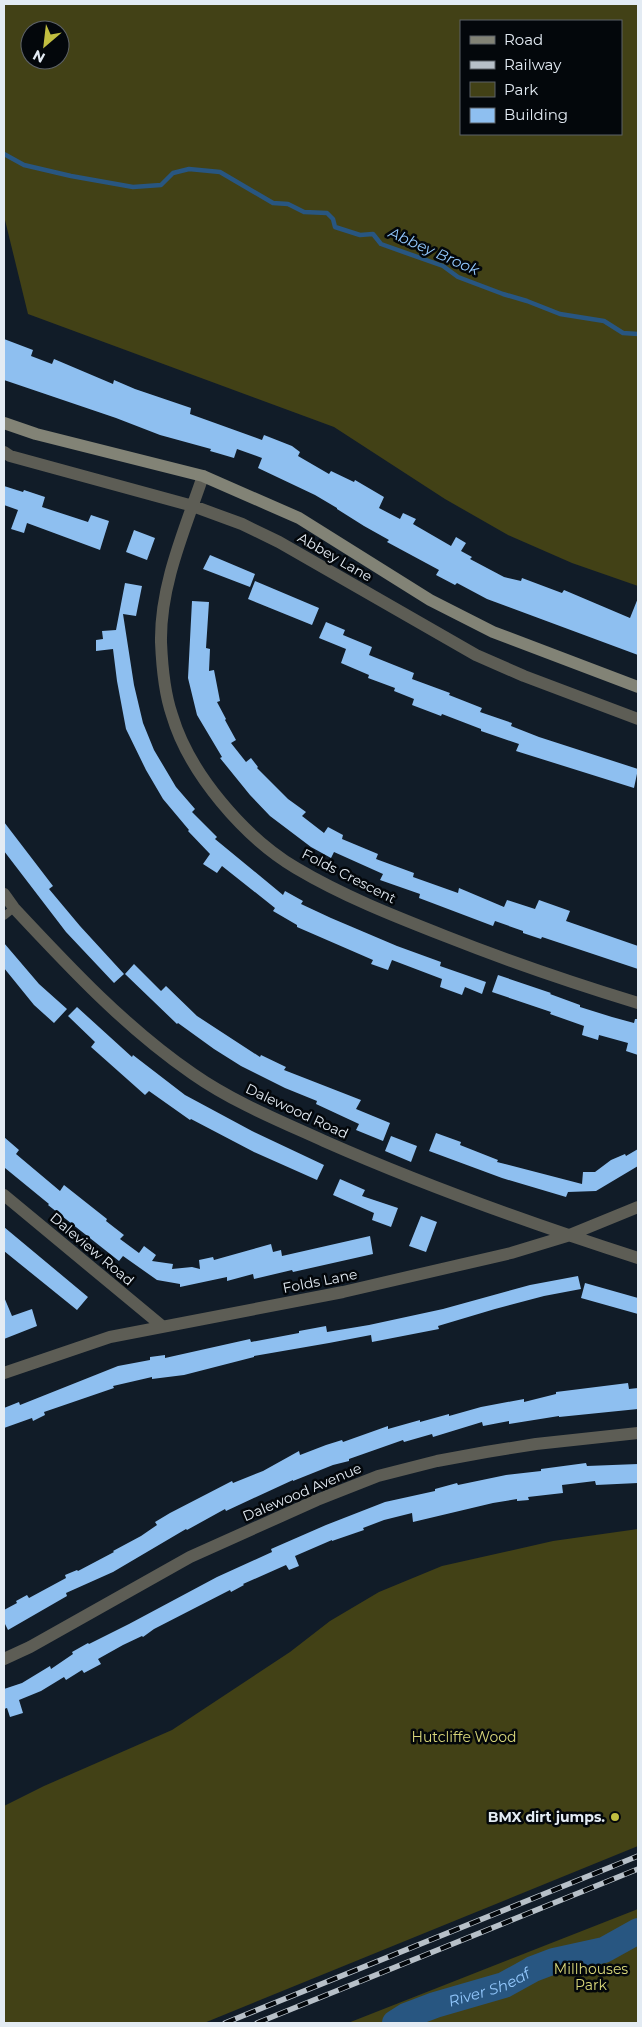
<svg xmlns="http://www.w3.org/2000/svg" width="642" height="2027" viewBox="0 0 642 2027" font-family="Montserrat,sans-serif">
<rect width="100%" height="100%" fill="#111c28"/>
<path fill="#424116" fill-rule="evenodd" d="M4 4H638V586L572 563 508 535 445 499 334 427 28 314 4 216ZM621 21V134H461V21ZM30 30H60V60H30Z
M638 1529V1846L204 2023H4V1806L44 1786 172 1730 290 1652 330 1621 379 1592 442 1566 553 1541Z
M638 1909V2023H348Z"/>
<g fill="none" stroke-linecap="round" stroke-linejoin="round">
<path stroke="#285681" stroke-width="4.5" d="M4 154 24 165 71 176 133 187 161 185 173 173 189 169 220 172 273 203 288 204 304 212 327 213 333 219 335 227 360 235 373 234 381 244 443 266 458 277 503 294 527 301 560 314 604 321 623 333 638 334"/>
<path stroke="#285681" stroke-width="26" id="s1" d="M395 2023 406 2016 435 2005 504 1985 533 1969 554 1961 604 1950 638 1931"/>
</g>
<path fill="#8ebff0" d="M4 339 33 350 31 356 52 364 54 359 113 384 114 380 135 389 191 408 190 414 262 440 264 435 292 446 300 452 298 456 329 474 331 471 354 482 355 480 384 497 379 508 400 519 403 513 416 519 413 524 451 546 456 537 466 543 461 551 472 557 470 559 504 577 521 581 522 578 562 593 564 590 630 618 638 598V655L487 599 457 583 455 585 436 575 439 570 387 542 389 540 364 526 337 509V508L315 495 258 468 262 458 237 449 234 458 217 453 210 451 211 449 160 435 116 418 4 380Z
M4 486 23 492 24 490 45 497 42 507 88 522 91 515 109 521 100 550 27 523 24 533 11 529 18 510 4 505Z
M134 530 155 538 147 560 126 552Z
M210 555 255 574 250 587 203 569Z
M255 581 319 608 312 625 248 599Z
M125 583 142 586 136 616 123 614 134 685 143 723 154 750 176 787 195 809 192 812 217 837 215 839 283 895 285 891 303 901 301 904 331 918 397 946 441 962 440 966 486 982 482 994 465 987 462 995 440 987 442 979 392 960 388 970 371 964 373 960 297 927V925L273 911 275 908 222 866 217 873 203 864 210 854 188 831 189 830 163 799 146 770 126 729 117 681 113 649 96 651V640L103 639 102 631 116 630Z
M192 601 209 602 206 648 210 649 209 671 214 670 220 701 217 702 226 719 225 720 236 740 231 743 246 762 251 758 258 767 257 768 288 799 306 812 302 816 324 833 328 827 343 835 342 839 378 854 376 859 414 873 413 877 458 893 459 888 504 907 507 900 535 909 539 900 570 911 566 921 638 946V969L542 937 541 939 523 933V931L495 921 493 926 419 898 420 894 380 880 383 874 334 852 331 858 311 847 270 816 250 795 220 758 222 757 197 715 188 678Z
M326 622 345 630 343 635 372 647 369 655 414 673 412 679 450 693 449 695 482 708 480 712 512 723 511 726 539 737 638 769 634 788 516 751 519 744 481 731V729L442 714 441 716 412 705 414 699 394 691 395 688 368 678 369 675 341 663 346 649 319 638Z
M4 822 53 886 49 889 80 926 124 974 114 983 66 932 4 851Z
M4 943 39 984 67 1009 54 1023 34 1005 4 968Z
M134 964 161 991 166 986 197 1016 260 1057 261 1055 286 1067 284 1070 361 1100 356 1109 390 1123 383 1141 356 1130 359 1124 316 1104 317 1101 285 1088 241 1066 214 1049 178 1023 177 1024 125 974Z
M498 975 551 993 550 994 580 1005V1007L612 1017 634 1023 635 1019H638V1055L626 1051 628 1043 599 1035 598 1040 582 1035 584 1026 550 1014 551 1012 492 992Z
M77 1007 132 1057 133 1055 185 1095 252 1131 324 1165 317 1180 254 1152 191 1119 190 1120 149 1091 145 1095 91 1047 95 1042 68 1016Z
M436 1133 461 1142 460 1145 498 1160 497 1162 582 1184 583 1172H595L611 1160 625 1154 626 1156 638 1149V1166L596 1191 568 1192 566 1197 502 1178 429 1151Z
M391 1136 417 1146 411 1162 385 1151Z
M4 1137 19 1150 16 1154 60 1191 64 1185 107 1219 106 1221 124 1235 120 1239 139 1253 144 1246 156 1255 152 1261 173 1264 172 1269 192 1267 200 1269 199 1260 213 1257 214 1260 271 1244 273 1252 281 1250 282 1256 370 1236 373 1254 293 1272 292 1270 254 1279 253 1274 227 1281V1277L180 1287V1284L157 1280 123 1256 119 1261 48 1205 49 1204 5 1168 4 1169Z
M340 1179 365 1190 362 1196 398 1208 391 1227 372 1220 374 1213 333 1195Z
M421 1216 437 1222 426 1252 409 1246Z
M4 1227 88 1297 77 1310 4 1251Z
M578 1276 581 1289 544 1296 495 1309 438 1326 439 1329 372 1342 371 1335 329 1343 254 1356V1357L184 1375 152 1379V1377L113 1386 114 1388 44 1412 45 1415 33 1421 32 1418 4 1428V1408L19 1402 20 1405 118 1366 150 1360V1357L165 1355V1358L250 1339 251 1342 299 1333V1331L326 1326 327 1332 369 1325 443 1309 530 1285Z
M585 1283 638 1298V1314L581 1298Z
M4 1297 12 1316 32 1309 37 1326 4 1339Z
M628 1383 629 1389 638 1388V1409L559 1417V1416L509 1424V1421L483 1426 482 1422 433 1437 432 1434 404 1442 403 1440 349 1459V1461L333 1465 293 1481V1480L226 1511 225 1509 187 1530 186 1529 113 1572 66 1593 67 1596 8 1630 4 1622V1610L17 1603 16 1601 27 1595 29 1598 66 1578 65 1575 77 1570 78 1571 114 1552 113 1551 141 1536 157 1525 155 1522 170 1513 232 1481 233 1483 263 1471 299 1451 300 1455 326 1445 342 1440 343 1442 388 1426V1429L420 1420V1422L449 1414V1416L481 1407 524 1399V1402L556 1394V1392Z
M586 1463 587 1466 638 1464V1483L596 1485 595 1481 562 1485 563 1493 528 1497 529 1500 517 1501V1499L493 1503 413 1522 412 1513 384 1520 363 1528 364 1530 332 1541V1540L295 1556 299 1566 289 1570 286 1565 243 1584 244 1585 231 1592 230 1590 154 1629 143 1637 142 1636 123 1645 98 1659 101 1664 84 1673 82 1670 66 1680 64 1677 41 1691 19 1700 23 1713 10 1717 7 1708 4 1709V1689L22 1683 50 1666 51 1669 73 1654 72 1652 88 1643 89 1644 129 1624 217 1577 272 1552 271 1549 326 1525 385 1502 435 1491V1489L457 1483 458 1485 506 1475 541 1471V1469Z"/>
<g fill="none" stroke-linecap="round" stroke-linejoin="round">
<path stroke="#5d5d55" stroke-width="8" d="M4 916 14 908"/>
<path stroke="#5d5d55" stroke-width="12" d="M4 452 10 456 193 506 242 524 279 542 476 655 524 676 638 719
M203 476C185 529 160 585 161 642 162 666 164 692 172 715 189 773 244 837 296 868 343 896 394 916 445 936 508 961 573 983 638 1003
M4 894 14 908C70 968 126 1028 193 1074 233 1102 280 1121 324 1141 426 1186 532 1224 638 1258
M4 1195 162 1326
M4 1373 110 1337 343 1292 511 1253 567 1236 638 1207
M4 1659 30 1647 190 1557 317 1500 378 1476 437 1461 486 1452 536 1444 638 1433"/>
<path stroke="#828376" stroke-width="12" d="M4 423 36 434 203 476 299 518 430 600 493 632 638 687"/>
<g stroke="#b7c0c8" stroke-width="5.5">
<path id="rail" d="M225 2023 638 1856
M257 2023 638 1869"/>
</g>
<use href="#rail" stroke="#03070b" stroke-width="4" stroke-dasharray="11" stroke-linecap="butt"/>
</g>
<circle fill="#c1be40" stroke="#03070b" stroke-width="2" cx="615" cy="1817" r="5"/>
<g text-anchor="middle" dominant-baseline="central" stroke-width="5" stroke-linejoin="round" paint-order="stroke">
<g font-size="14" fill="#e3ebf3" stroke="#03070b">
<text transform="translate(335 557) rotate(30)">Abbey Lane</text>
<text transform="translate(349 876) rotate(27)">Folds Crescent</text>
<text transform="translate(297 1111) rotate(25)">Dalewood Road</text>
<text transform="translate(92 1249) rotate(40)">Daleview Road</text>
<text transform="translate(320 1281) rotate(-11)">Folds Lane</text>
<text transform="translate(302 1492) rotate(-23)">Dalewood Avenue</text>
</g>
<g font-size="14" fill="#dad87a" stroke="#03070b">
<text x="464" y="1737">Hutcliffe Wood</text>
<text x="591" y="1969">Millhouses<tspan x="591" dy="16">Park</tspan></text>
</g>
<g font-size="14" font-weight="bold" fill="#e3ebf3" stroke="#03070b" text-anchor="end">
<text x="605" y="1817">BMX dirt jumps.</text>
</g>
<g font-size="15" font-style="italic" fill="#92c7fc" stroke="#03070b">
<text transform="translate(434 251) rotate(24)">Abbey Brook</text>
<text stroke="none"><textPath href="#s1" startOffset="101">River Sheaf</textPath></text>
</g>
</g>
<rect width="642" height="2027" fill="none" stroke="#e3ebf3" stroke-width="10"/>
<rect x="460" y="20" width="162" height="115" fill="#03070b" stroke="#5d6268"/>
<rect x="470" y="36" width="25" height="8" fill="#828376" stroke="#5d6268"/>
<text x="504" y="45" font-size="15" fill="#e3ebf3">Road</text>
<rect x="470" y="61" width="25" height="8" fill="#b7c0c8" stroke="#5d6268"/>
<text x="504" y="70" font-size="15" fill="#e3ebf3">Railway</text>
<rect x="470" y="82" width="25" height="15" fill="#424116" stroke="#5d6268"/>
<text x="504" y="95" font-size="15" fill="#e3ebf3">Park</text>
<rect x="470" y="108" width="25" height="15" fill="#8ebff0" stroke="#5d6268"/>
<text x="504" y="120" font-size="15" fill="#e3ebf3">Building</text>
<g transform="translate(45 45) rotate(208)"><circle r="24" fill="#03070b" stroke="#5d6268"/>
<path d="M0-4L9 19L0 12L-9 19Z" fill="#c1be40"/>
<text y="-8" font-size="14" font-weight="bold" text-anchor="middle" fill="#e3ebf3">N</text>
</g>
</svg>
